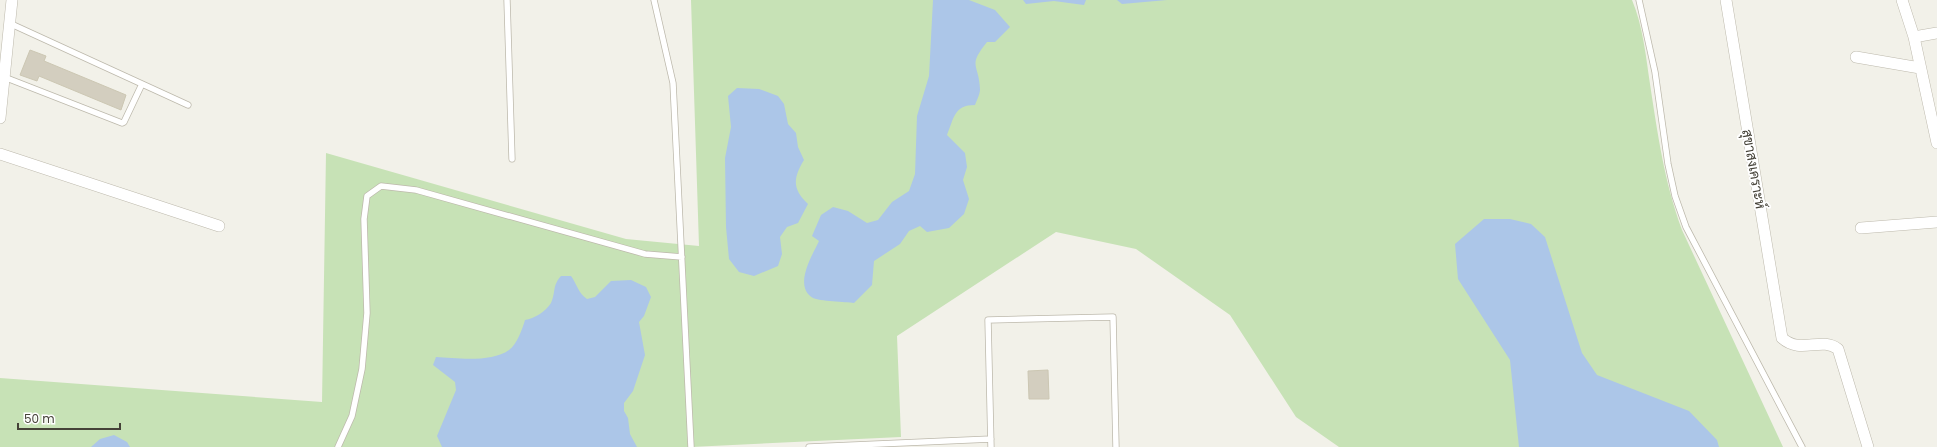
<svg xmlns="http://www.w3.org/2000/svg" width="1937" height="447" viewBox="0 0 1937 447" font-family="Poppins,Sarabun,sans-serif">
<rect width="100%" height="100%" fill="#f2f1e9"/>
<path fill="#c7e2b6" d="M691 0H1632C1643 26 1646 57 1650 84 1658 136 1664 180 1682 230L1783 447H1339L1296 417 1230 315 1136 249 1056 232 897 336 901 437 691 447H0V378L322 402 326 153 626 239 699 246Z"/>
<path fill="#acc6e8" d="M933 0H969L995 10 1010 27 995 42H987C967 67 979 63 980 89 980 94 977 100 975 105 954 105 954 118 947 135L965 153 967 167 963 180 969 199 964 214 949 228 927 232 920 226 909 231 900 244 874 261 872 285 854 303C846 302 819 301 813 298 793 286 812 256 819 241L812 236 821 215 833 207 848 211 867 223 878 220 892 202 909 191 915 174 917 116 929 76Z
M1023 0H1086L1084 5 1054 1 1026 4Z
M1117 0H1167L1122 4Z
M737 88 759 89 778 96 784 104 788 124 796 133 798 147 804 160C793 178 792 189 808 204L798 223 787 227 780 237 782 254 778 266 754 276 739 272 729 259 726 227 725 158 731 127 728 96Z
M1484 219H1510L1531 224 1545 237 1582 353 1597 375 1689 411 1717 440 1719 447H1519L1510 360 1458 279 1455 244Z
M561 276H571C577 284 578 293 587 299L595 297 611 281 631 280 646 287 651 297 644 316 639 322 645 355 633 391 624 403V411L628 418 630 434 637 447H442L437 436 456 390 455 382 433 365 436 357C456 358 491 363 509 350 517 344 522 330 525 320 534 319 546 311 551 303 556 292 552 286 561 276Z
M114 435 127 442 130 447H91L100 439Z"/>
<path fill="#d3cebf" stroke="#ccc7b3" d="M30 50 46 56 44 61 126 95 121 110 39 76 37 81 20 75Z
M1048 370 1049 399H1029L1028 371Z"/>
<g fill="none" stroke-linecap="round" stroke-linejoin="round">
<g stroke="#bdb9ac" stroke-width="7">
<path id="service" d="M507 0 512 159
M654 0 673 83 691 447
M1639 0 1655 72 1668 164 1675 196 1686 227 1802 447
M9 23 188 105
M4 77 122 123 124 122 142 84
M338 447 352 416 362 369 367 313 364 219 367 196 381 186 416 190 645 254 682 257
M809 447 991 439
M991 447 988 320 1113 317 1116 447"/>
</g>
<g stroke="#bdb9ac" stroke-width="12">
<path id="minor" d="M1726 0 1782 338C1801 355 1821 336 1838 349L1868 447
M1902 0 1914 37 1937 143
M1914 37 1937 33
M1856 57 1920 68
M0 118 12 0
M0 154 219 226
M1861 228 1937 222"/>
</g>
<use href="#service" stroke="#fff" stroke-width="5.5"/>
<use href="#minor" stroke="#fff" stroke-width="11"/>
</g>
<g text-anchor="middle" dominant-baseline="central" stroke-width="3.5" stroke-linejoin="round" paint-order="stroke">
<g font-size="14" fill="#454238" stroke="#fff">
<text transform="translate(1754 169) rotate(80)">สุขาสงเคราะห์</text>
</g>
</g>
<path d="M18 423v6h102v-6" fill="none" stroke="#454238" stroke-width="2"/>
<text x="24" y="423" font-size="12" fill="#454238" stroke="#ffffff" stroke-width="3" paint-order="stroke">50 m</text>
</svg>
